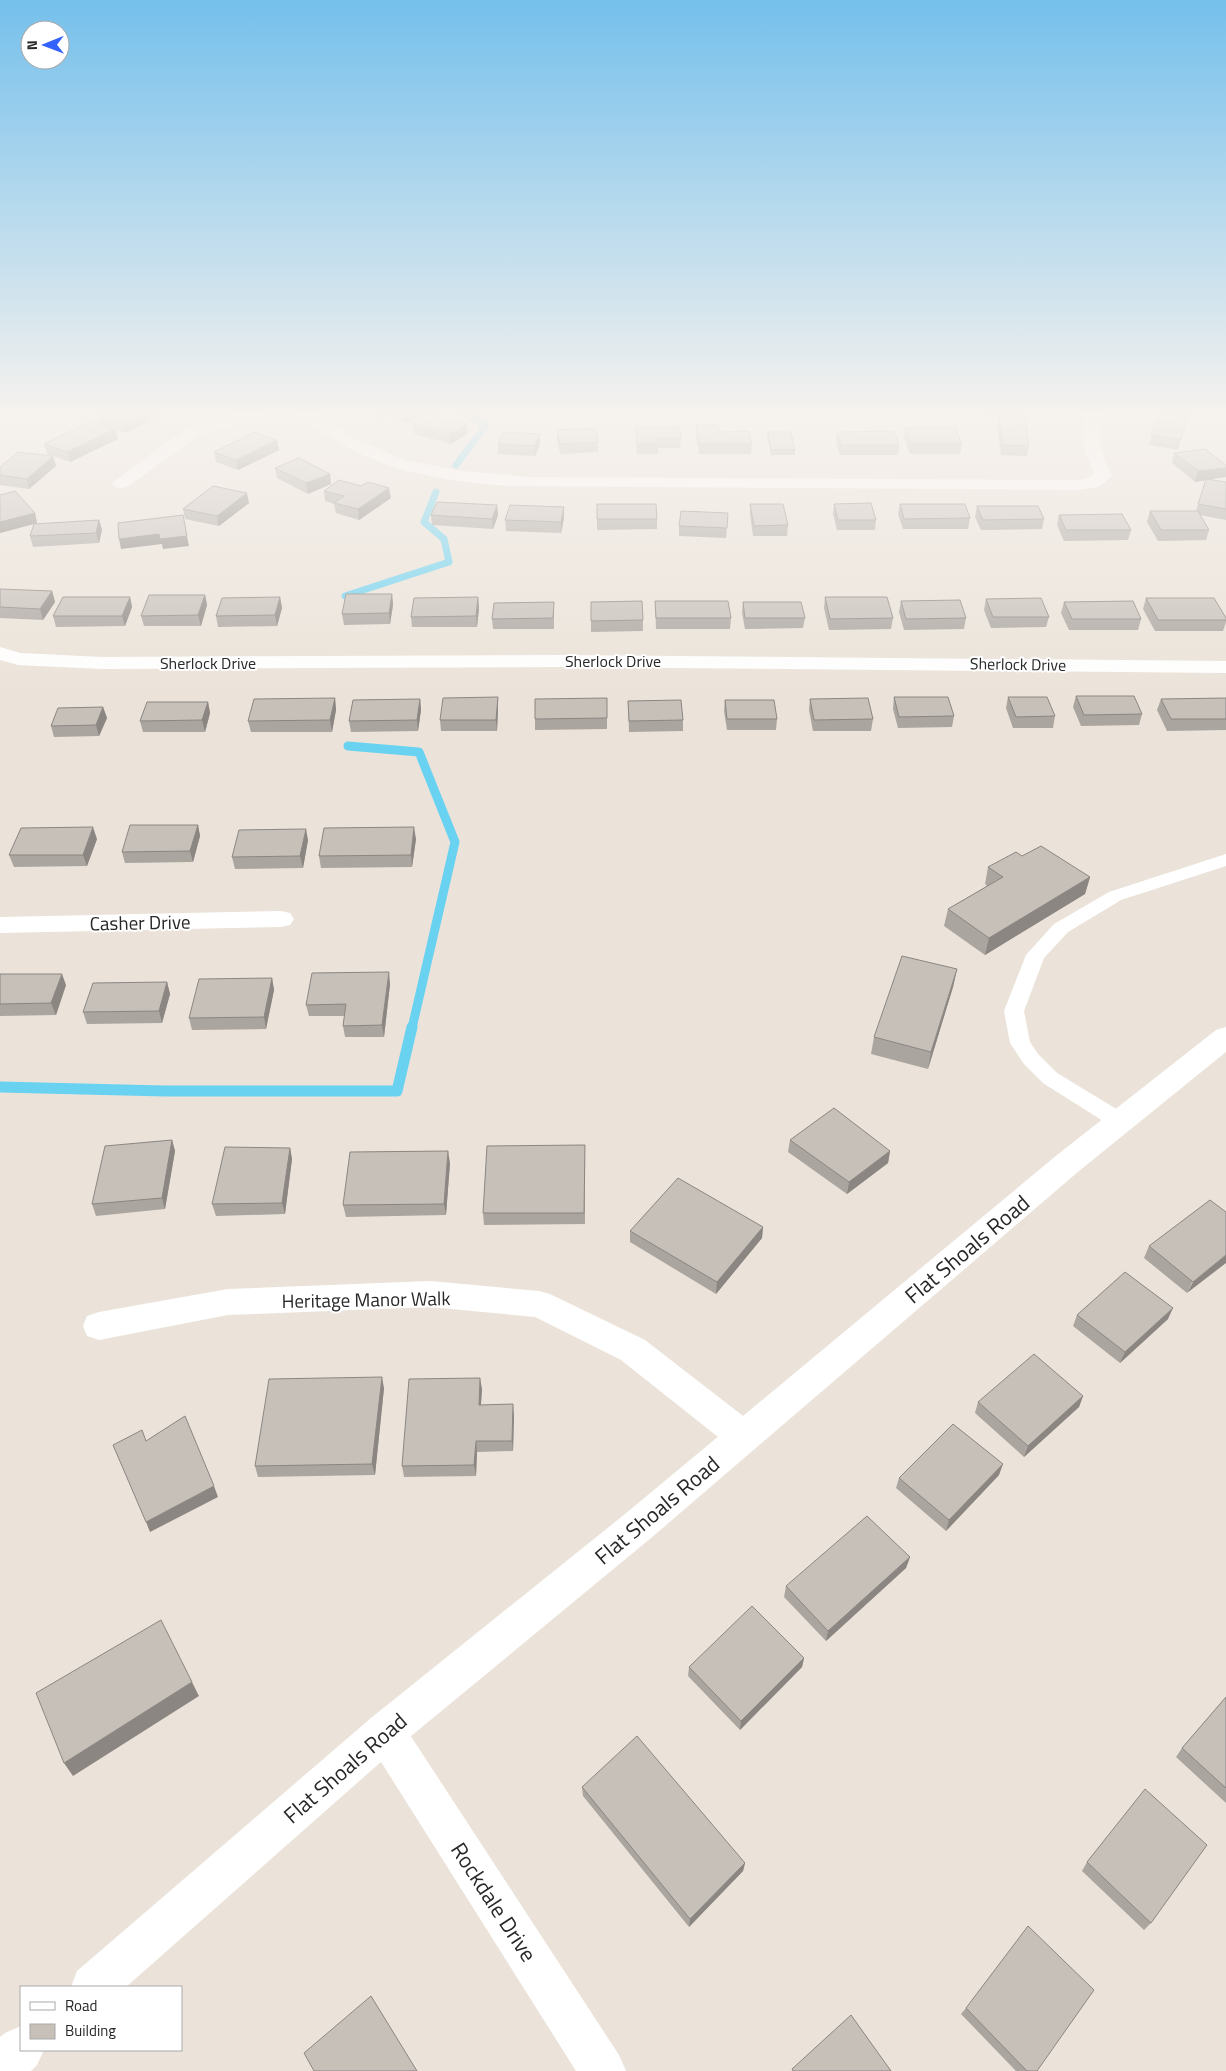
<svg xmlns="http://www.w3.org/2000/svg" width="1226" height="2071" viewBox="0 0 1226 2071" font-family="'Titillium Web',sans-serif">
<rect width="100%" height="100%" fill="#ebe3d9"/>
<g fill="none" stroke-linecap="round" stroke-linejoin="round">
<path stroke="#69d2f1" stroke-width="7" d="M456 410 486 425 456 465
M345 596 449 562 444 539 424 522 436 492"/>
<path stroke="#69d2f1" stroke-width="9" d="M348 746 419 752 455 842 412 1028"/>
<path stroke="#69d2f1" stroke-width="11" d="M0 1087 165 1091H397L412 1027"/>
<path fill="#fff" fill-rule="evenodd" d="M1226 854V866L1121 900 1068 932 1044 958 1024 1011 1030 1042 1038 1054 1057 1073 1128 1116 1132 1122 1128 1128 1121 1130 1114 1128 1043 1083 1024 1064 1010 1043 1004 1011 1026 955 1054 924 1109 892Z"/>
<path fill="#fff" fill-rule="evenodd" d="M249 410H275L273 413 201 434 127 487 121 488 115 487 112 483 189 426Z
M293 410H313L356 440 405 460 463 471 529 477 1078 480 1088 478 1094 474C1085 453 1079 433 1086 410H1102C1095 434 1102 454 1112 476L1099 487 1078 490 507 486C438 480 375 471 318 428 310 423 298 418 293 410Z
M0 647 20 653 102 657 558 655 1226 661V673L558 667 102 669 18 665 0 660Z
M281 911 290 913 294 919 290 925 281 927 0 933V917Z
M430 1281 539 1291 550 1294 645 1340 756 1426 761 1437 756 1448 744 1453 732 1448 621 1360 535 1317 430 1307 228 1315 99 1340 87 1336 83 1326 87 1316 99 1312 228 1289Z
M385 1712 399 1718 619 2055 626 2071H576L371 1746 365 1732 371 1718Z"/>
<path fill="#fff" fill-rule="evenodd" d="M1226 1027V1052L1079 1171 651 1538 399 1746 126 1987H71L77 1971 371 1718 625 1514 1057 1155 1216 1030Z
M21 2026V2050H44L37 2065 31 2071H0V2037L5 2033Z"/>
</g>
<path fill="#aaa59f" d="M111 410H164L165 412 126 433 116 430 118 439 70 462 53 456 56 466 29 489 0 485V467L52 456 47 454 44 444 100 424 98 416Z
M369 410H424L425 416 404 423 391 415 382 418Z
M989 410H1025L1024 417 1029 446 1027 456 1001 455 997 426 999 417 988 416Z
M1157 410H1196L1186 420 1178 450 1149 445 1158 415 1156 414Z
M413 424H467V434L451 444 414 434Z
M696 425 752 444 751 454H699L696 435Z
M636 427 681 438 680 448H658V454H637Z
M905 428 962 444 960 454H910L904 438Z
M557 430 598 442V452L560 454 557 440Z
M768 432 795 450V455H771L767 437Z
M837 432 899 445 898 455H840L836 442Z
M277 440 279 450 238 470 216 462 214 452Z
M498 444H540L535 456 498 454Z
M1174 453 1226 477 1210 479 1226 482V520L1200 515 1209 530 1206 540 1158 541 1147 522 1150 511H1196L1206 480 1195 482 1172 463Z
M275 468 330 474 331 484 308 494 277 478Z
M324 491 391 498 359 520 336 513 334 504 325 501Z
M0 495 35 513 37 523 36 524 99 520 102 530 99 543 33 547 30 536 34 524 0 533Z
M249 503 219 526 185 519 183 509Z
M597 504 657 519V529L597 530Z
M750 504 788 525 787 536H753L750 514Z
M834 504 876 520 875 530H837L833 514Z
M900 504 970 518 968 529H903L898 514Z
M497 505 498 515 493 529 432 525 431 515Z
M977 506 1044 519 1042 529 981 530 975 517Z
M728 513 726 538 679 536V526Z
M1059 515 1131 530 1128 540 1064 541 1057 525Z
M564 518 561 533 506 531 505 520Z
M0 589 52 591 55 602 43 620 0 618Z
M392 594 393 605 390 624 344 625 342 614Z
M205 595 207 605 201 626H144L141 616Z
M130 597 132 607 125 626 56 627 53 616Z
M280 597 282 608 277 626 218 627 216 616Z
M478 597 479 608 477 627H412L411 617Z
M825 597 893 618 891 629 829 630 824 608Z
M1146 598 1226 618V622L1223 631H1155L1143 609Z
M986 599 1049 617 1046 627 991 628 984 610Z
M655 601 731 618 730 629H656Z
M901 601 966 618 964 629 904 630 899 612Z
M554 602V629H493L492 619Z
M591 602 643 620V631L591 632Z
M743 602 805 618 803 628 745 629 742 613Z
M1064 602 1141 619 1138 630H1069L1061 613Z
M1076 696 1142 714 1139 725 1081 726 1073 707Z
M498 697V709L497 731H441L440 720Z
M894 697 954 716 952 727 898 728 893 709Z
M1008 697 1055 716 1053 728H1013L1006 708Z
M335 698 336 710 332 732H251L248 721Z
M607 698V729L535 730V719Z
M1226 698V730L1167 731 1157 710 1161 699Z
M420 699 421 710 418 731 351 732 349 721Z
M810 699 873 719 871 731H813L809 710Z
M725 700 777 719 776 730H727L724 711Z
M628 701 683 720V731L629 732Z
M208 702 210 713 205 732H143L140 721Z
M103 707 107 718 99 736 54 737 51 726Z
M198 825 200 836 193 862 125 863 122 852Z
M97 839 87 866 14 867 9 855Z
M416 839 412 867 321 868 319 856Z
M308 840 303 868 235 869 232 857Z
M1022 856 1090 877 1085 894 985 955 944 926 948 909 987 886 985 884 988 867Z
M957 969 953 987 928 1069 871 1054 874 1037Z
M0 974 66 985 56 1015 0 1016Z
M272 978 274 990 266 1029 192 1030 189 1018Z
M167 982 170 994 162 1023 87 1024 83 1012Z
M390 984 384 1037H345L343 1026 345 1016H309L306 1005Z
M172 1140 175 1151 165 1209 96 1216 92 1204Z
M790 1140 890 1151 888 1163 847 1194 788 1152Z
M585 1145V1224L484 1225 483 1213Z
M290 1148 292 1159 285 1214 216 1216 212 1204Z
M450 1163 446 1215 346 1217 343 1205Z
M1226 1212 1187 1293 1144 1258 1149 1246Z
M763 1227 762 1238 716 1294 630 1242V1231Z
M1077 1315 1168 1319 1120 1363 1073 1326Z
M384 1388 375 1475 258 1477 255 1466Z
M482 1389 481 1405 514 1415 513 1451 477 1452 476 1476 404 1477 402 1466Z
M1083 1396 1079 1407 1024 1457 975 1413 978 1402Z
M999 1475 946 1531 896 1488 899 1478Z
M910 1557 906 1568 826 1641 784 1597 786 1586Z
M804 1658 802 1667 740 1730 688 1676 689 1667Z
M1226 1697V1803L1176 1757 1182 1748Z
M582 1787 745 1863 743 1871 689 1927 583 1796Z
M1087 1862 1151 1923 1144 1930 1082 1871Z
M966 2008 1037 2071H1016L961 2014Z"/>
<path fill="#8b8682" d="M149 410H164L165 412 126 433 123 423Z
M381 410H390L391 415 382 418Z
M411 410H424L425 416 404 423 403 413Z
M1189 410H1196L1186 420 1178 450 1186 420 1185 422 1187 412Z
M467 424V434L451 444 450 434Z
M115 429 118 439 70 462 67 452Z
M540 434V444L535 456V446Z
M277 440 279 450 238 470 236 460Z
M53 456 56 466 29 489 27 479Z
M1226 468V477L1195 482 1198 471Z
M330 474 331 484 308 494 306 483Z
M389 488 391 498 359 520 358 509Z
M247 493 249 503 219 526 217 516Z
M497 505 498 515 493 529 492 519Z
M564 507V518L561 533V522Z
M35 513 37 523 0 533V522Z
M183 515 189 546 163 549 162 544 121 549 119 539Z
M99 520 102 530 99 543 96 533Z
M52 591 55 602 43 620 40 609Z
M392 594 393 605 390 624 389 613Z
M205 595 207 605 201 626 198 615Z
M130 597 132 607 125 626 122 616Z
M280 597 282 608 277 626 275 615Z
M478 597 479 608 477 627 476 616Z
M498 697V709L497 731 496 720Z
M335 698 336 710 332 732 330 720Z
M420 699 421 710 418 731 417 720Z
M208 702 210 713 205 732 202 720Z
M103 707 107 718 99 736 96 725Z
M198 825 200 836 193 862 190 851Z
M93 827 97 839 87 866 83 855Z
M414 827 416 839 412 867 411 855Z
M306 829 308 840 303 868 300 856Z
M1090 877 1085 894 985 955 989 938Z
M957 969 953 987 928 1069 931 1052Z
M389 972 390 984 384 1037 382 1025Z
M62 974 66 985 56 1015 51 1003Z
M272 978 274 990 266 1029 264 1017Z
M167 982 170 994 162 1023 159 1011Z
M172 1140 175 1151 165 1209 162 1198Z
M290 1148 292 1159 285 1214 282 1203Z
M448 1151 450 1163 446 1215 444 1204Z
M890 1151 888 1163 847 1194 849 1182Z
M763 1227 762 1238 716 1294 717 1282Z
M1226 1255V1263L1187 1293 1193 1282Z
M1173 1308 1168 1319 1120 1363 1125 1352Z
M382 1377 384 1388 375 1475 372 1464Z
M480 1378 482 1389 480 1416 479 1405Z
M1083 1396 1079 1407 1024 1457 1028 1446Z
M513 1404 514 1415 513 1451 512 1441Z
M476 1441 477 1452 476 1476 474 1465Z
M1003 1464 999 1475 946 1531 949 1520Z
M214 1486 218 1497 150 1532 146 1522Z
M910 1557 906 1568 826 1641 828 1631Z
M804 1658 802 1667 740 1730 741 1721Z
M192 1682 199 1696 73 1776 64 1763Z
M745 1863 743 1871 689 1927 690 1919Z"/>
<path fill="#c6c0b9" stroke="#8b8682" d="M111 410H149L123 423 98 416Z
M398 410H411L403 413Z
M1180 410H1189L1187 412Z
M1159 413 1187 417 1181 440 1151 435Z
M430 414 467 424 450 434 413 424Z
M999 416 1025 417 1029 446 1003 445Z
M92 421 115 429 67 452 44 444Z
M696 425H718L719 432 749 431 752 444H699Z
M636 427H679L681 438H657L658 444H637Z
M955 427 962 444H911L905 428Z
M595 428 598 442 560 444 557 430Z
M894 431 899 445H841L837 432Z
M255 432 277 440 236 460 214 452Z
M503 432 540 434 535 446 498 444Z
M768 432H791L795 450H771Z
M1205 449 1226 465V468L1198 471 1174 453Z
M18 452 53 456 27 479 0 475V467Z
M299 458 330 474 306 483 275 468Z
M1206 479 1226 482V509L1198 504Z
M339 480 361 486 368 482 389 488 358 509 334 503 344 496 324 491Z
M213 486 247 493 217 516 183 509Z
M15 491 35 513 0 522V495Z
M437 502 497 505 492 519 431 515Z
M871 503 876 520H838L834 504Z
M597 504H656L657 519H597Z
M750 504H783L788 525 754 526Z
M900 504H965L970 518 904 519Z
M510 505 564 507 561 522 505 520Z
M977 506H1038L1044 519 983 520Z
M681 511 728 513 727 528 679 526Z
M1150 511H1198L1209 530H1161Z
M1122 514 1131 530H1066L1059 515Z
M183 515 187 536 160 539 159 534 119 539 118 523Z
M99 520 96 533 30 536 34 524Z
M0 589 52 591 40 609 0 607Z
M346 594H392L389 613 342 614Z
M149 595H205L198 615 141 616Z
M63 597H130L122 616H53Z
M280 597 275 615 216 616 222 598Z
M478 597 476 616 411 617 414 598Z
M825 597H887L893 618 830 619Z
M1041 598 1049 617H993L986 599Z
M1146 598H1214L1226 618V620H1158Z
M960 600 966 618 906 619 901 601Z
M642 601 643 620 591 621V602Z
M655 601H728L731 618H656Z
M1133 601 1141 619H1072L1064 602Z
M554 602 553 618 492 619 494 603Z
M743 602H801L805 618H745Z
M1076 696H1134L1142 714 1084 715Z
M498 697 496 720H440L443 698Z
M894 697H948L954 716 899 717Z
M1008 697H1047L1055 716 1016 717Z
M335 698 330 720 248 721 254 699Z
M607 698V718L535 719V699Z
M868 698 873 719 814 720 810 699Z
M1226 698V719H1171L1161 699Z
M420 699 417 720 349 721 353 700Z
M681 700 683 720 629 721 628 701Z
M725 700H774L777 719H727Z
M147 702H208L202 720 140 721Z
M103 707 96 725 51 726 58 708Z
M130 825H198L190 851 122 852Z
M93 827 83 855H9L21 828Z
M414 827 411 855 319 856 324 828Z
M306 829 300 856 232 857 239 830Z
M1041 846 1090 877 989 938 948 909 1003 877 988 867 1016 852 1022 856Z
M902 956 957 969 931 1052 874 1037Z
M389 972 382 1025 343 1026 346 1004 306 1005 312 973Z
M0 974H62L51 1003 0 1004Z
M272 978 264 1017 189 1018 199 979Z
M167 982 159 1011 83 1012 93 983Z
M834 1108 890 1151 849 1182 790 1140Z
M172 1140 162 1198 92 1204 105 1146Z
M585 1145 584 1213H483L487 1146Z
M225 1147 290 1148 282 1203 212 1204Z
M448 1151 444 1204 343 1205 350 1152Z
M678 1178 763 1227 717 1282 630 1231Z
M1210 1200 1226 1212V1255L1193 1282 1149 1246Z
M1125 1272 1173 1308 1125 1352 1077 1315Z
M1034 1354 1083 1396 1028 1446 978 1402Z
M382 1377 372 1464 255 1466 269 1379Z
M480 1378 479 1405 513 1404 512 1441H476L474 1465 402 1466 409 1379Z
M185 1416 214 1486 146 1522 113 1445 142 1430 146 1441Z
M953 1424 1003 1464 949 1520 899 1478Z
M867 1516 910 1557 828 1631 786 1586Z
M752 1606 804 1658 741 1721 689 1667Z
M161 1620 192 1682 64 1763 36 1693Z
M1226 1697V1788L1182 1748Z
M637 1736 745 1863 690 1919 582 1787Z
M1145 1789 1207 1845 1151 1923 1087 1862Z
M1028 1926 1094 1990 1037 2071H1027L966 2008Z
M371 1996 417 2071H314L304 2053Z
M851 2015 891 2071H793L792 2069Z"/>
<linearGradient id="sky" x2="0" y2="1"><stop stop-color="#75c0ec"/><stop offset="0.59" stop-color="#f6f2ee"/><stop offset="1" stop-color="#f6f2ee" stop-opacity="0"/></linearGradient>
<rect width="1226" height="700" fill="url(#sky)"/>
<g text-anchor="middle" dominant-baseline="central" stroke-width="4" stroke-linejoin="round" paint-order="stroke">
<g font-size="16" fill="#282828" stroke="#fff">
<text x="613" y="661">Sherlock Drive</text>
<text x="208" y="663">Sherlock Drive</text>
<text transform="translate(1018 664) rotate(1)">Sherlock Drive</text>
</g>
<g font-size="19" fill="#282828" stroke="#fff">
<text transform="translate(140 922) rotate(-1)">Casher Drive</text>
<text transform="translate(366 1299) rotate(-1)">Heritage Manor Walk</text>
</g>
<g font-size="22" fill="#282828" stroke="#fff">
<text transform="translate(967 1249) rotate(-40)">Flat Shoals Road</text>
<text transform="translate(657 1510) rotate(-40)">Flat Shoals Road</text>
<text transform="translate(345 1768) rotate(-41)">Flat Shoals Road</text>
<text transform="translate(494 1902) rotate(57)">Rockdale Drive</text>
</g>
</g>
<rect x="20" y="1986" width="162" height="65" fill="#ffffff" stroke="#a9a9a9"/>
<rect x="30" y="2002" width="25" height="8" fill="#ffffff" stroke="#a9a9a9"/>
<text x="65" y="2011" font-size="15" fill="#282828">Road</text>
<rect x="30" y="2024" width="25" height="15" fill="#c6c0b9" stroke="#a9a9a9"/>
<text x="65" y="2036" font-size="15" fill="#282828">Building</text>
<g transform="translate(45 45) rotate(269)"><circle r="24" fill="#ffffff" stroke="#a9a9a9"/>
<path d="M0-4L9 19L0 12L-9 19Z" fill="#3462fd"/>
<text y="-8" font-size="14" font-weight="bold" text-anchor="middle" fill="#282828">N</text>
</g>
</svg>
